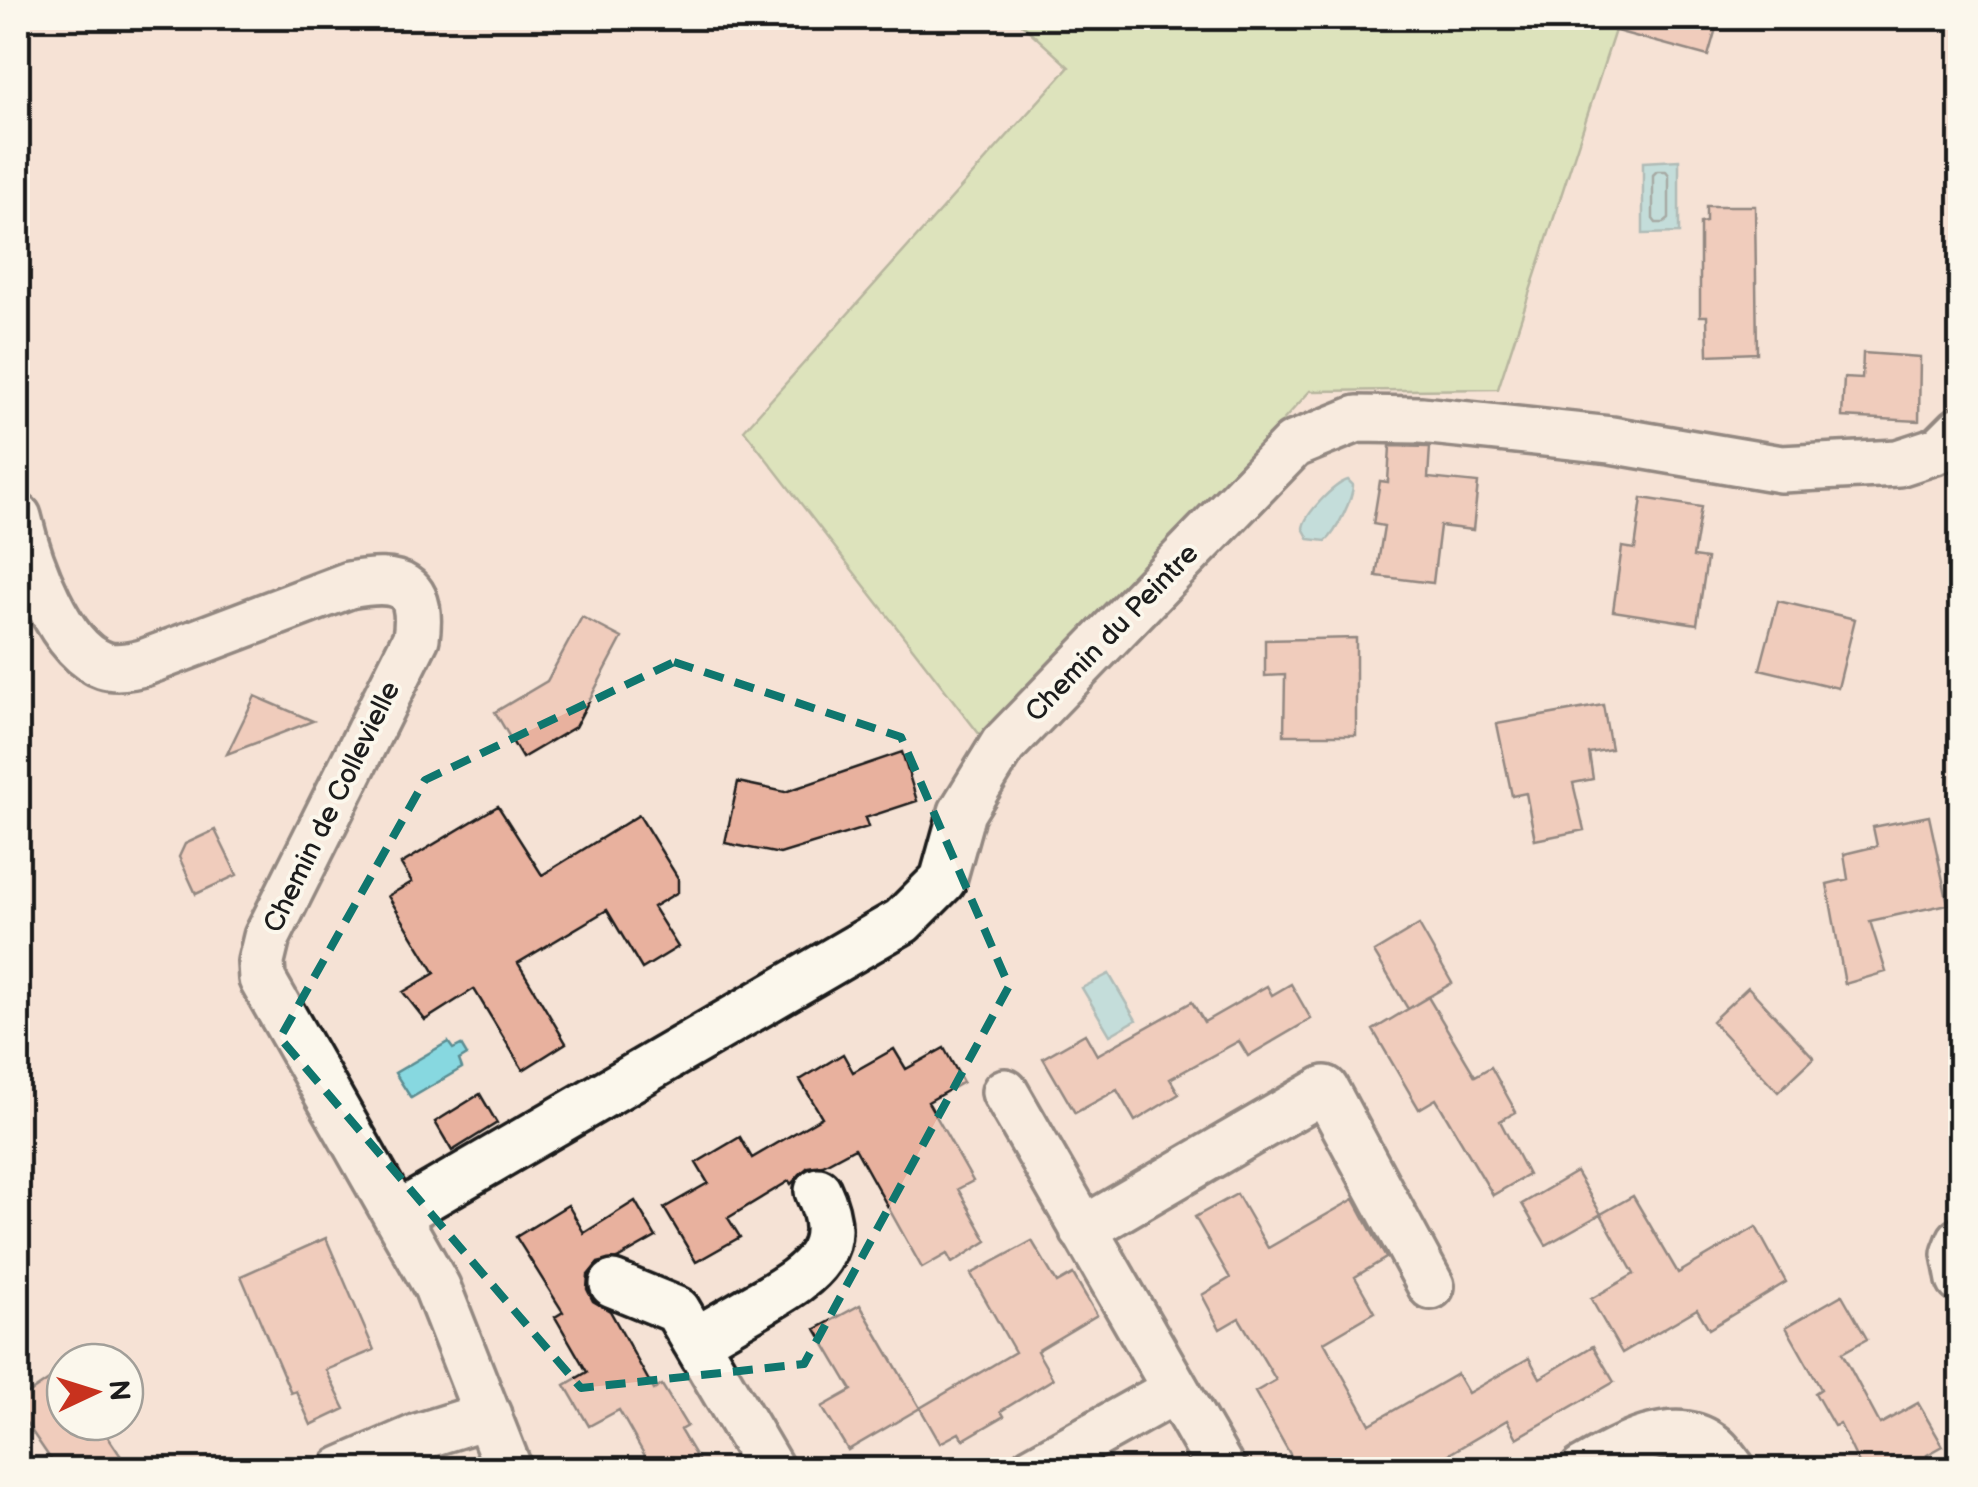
<svg xmlns="http://www.w3.org/2000/svg" width="1978" height="1487" viewBox="0 0 1978 1487" font-family="'Balsamiq Sans',sans-serif">
<rect width="100%" height="100%" fill="#f5e2d5"/>
<filter id="ink" filterUnits="userSpaceOnUse"><feTurbulence type="fractalNoise" baseFrequency=".01" numOctaves="2"/><feDisplacementMap in="SourceGraphic" scale="20" xChannelSelector="R" yChannelSelector="G"/><feConvolveMatrix kernelMatrix="1 2 1 2 8 2 1 2 1" color-interpolation-filters="sRGB"/></filter>
<g filter="url(#ink)">
<path fill="#bee49e" stroke="#6d805d" stroke-width="2.5" d="M1015 18H1619L1498 389 1310 391 987 744 744 430 1069 67Z"/>
<path fill="#87d8e0" stroke="#5c8d92" stroke-width="2.5" d="M1679 160V233L1643 234V162Z
M1348 480 1353 485C1353 498 1336 533 1326 541L1309 539 1303 528C1305 514 1334 484 1348 480Z
M1109 974 1136 1020 1110 1035 1082 988Z
M448 1042 453 1049 461 1045 467 1055 459 1060 462 1068 411 1098 395 1073Z"/>
<g fill="none" stroke-linecap="round" stroke-linejoin="round">
<path stroke="#47676a" stroke-width="2.5" d="M1657 171H1666L1669 175V219L1664 223H1656L1653 219V175Z"/>
</g>
<path fill="#e8b19e" stroke="#1c1c1c" stroke-width="2.5" d="M1611 18H1719L1708 56 1609 29Z
M1706 206H1755L1757 353 1708 355 1707 316H1700V223L1706 222Z
M1863 353 1920 357 1919 421 1842 417 1844 378 1862 379Z
M1390 446 1430 447 1428 478 1478 483 1473 530 1440 526 1433 583 1376 576 1384 526 1373 524 1380 481 1388 482Z
M1642 498 1701 507 1693 557 1707 559 1697 624 1613 611 1622 547 1635 549Z
M1778 601 1855 619 1838 688 1760 669Z
M582 617 622 638 575 727 522 758 495 712 547 681Z
M1356 638V735H1284L1285 675 1265 676V640Z
M255 696 313 721 227 754Z
M1603 705 1611 749 1589 753 1593 779 1573 783 1584 830 1535 840 1526 793 1512 796 1497 724Z
M902 752 917 801 865 818 868 827 780 854 725 843 738 782 785 792Z
M498 806 542 875 639 815 678 878V892L653 907 678 947 642 969 607 910 518 963 566 1043 523 1070 474 989 425 1020 403 992 435 973 388 896 412 882 401 864Z
M1929 816 1948 904 1870 921 1886 972 1845 984 1827 884 1848 879 1844 854 1877 846 1873 827Z
M215 830 237 875 196 894 179 857 185 844Z
M1419 925 1452 983 1408 1009 1374 952Z
M1291 984 1311 1019 1248 1056 1239 1041 1170 1079 1179 1094 1135 1121 1117 1090 1075 1113 1043 1058 1085 1034 1097 1055 1192 1002 1204 1022 1267 986 1272 995Z
M1748 987 1814 1058 1778 1092 1712 1021Z
M1428 997 1475 1076 1491 1067 1516 1112 1500 1121 1528 1175 1493 1195 1436 1099 1419 1109 1373 1030Z
M944 1048 963 1082 928 1102 973 1181 958 1189 987 1241 952 1263 947 1254 922 1268 855 1148 823 1165 808 1167 791 1184 789 1181 728 1218 740 1237 696 1262 664 1208 708 1183 696 1163 740 1137 752 1158 822 1117 800 1080 843 1054 853 1072 894 1049 906 1069Z
M480 1094 497 1123 452 1151 435 1122Z
M1576 1172 1601 1214 1546 1245 1522 1204Z
M1237 1194 1268 1248 1354 1199 1386 1258 1355 1277 1375 1312 1324 1342 1370 1424 1457 1374 1468 1393 1529 1358 1540 1378 1593 1346 1614 1382 1517 1438 1507 1420 1422 1470H1299L1255 1392 1276 1380 1239 1318 1220 1329 1202 1295 1230 1278 1195 1217Z
M1633 1196 1678 1273 1756 1227 1786 1282 1709 1329 1697 1309 1622 1353 1591 1299 1634 1274 1601 1214Z
M635 1201 656 1237 617 1259 598 1263 588 1275 587 1289 593 1301 610 1311 654 1390 662 1385 687 1426 680 1430 704 1470H653L619 1410 589 1426 565 1385 587 1372 555 1317 563 1312 516 1237 568 1205 584 1233Z
M326 1238 374 1350 326 1370 345 1409 311 1425 296 1391 291 1393 241 1276Z
M1032 1241 1057 1283 1073 1274 1097 1315 1037 1351 1053 1379 1001 1411 1004 1416 963 1440 959 1433 940 1443 920 1408 1015 1352 971 1274Z
M1842 1295 1867 1339 1842 1353 1880 1424 1918 1403 1943 1446 1927 1455 1935 1470H1862L1840 1424 1834 1426 1815 1393 1821 1389 1786 1327Z
M860 1305 920 1408 848 1450 822 1407 852 1390 816 1329Z
M65 1369V1422H98L130 1470H58L18 1411V1401Z"/>
<g fill="none" stroke-linecap="round" stroke-linejoin="round">
<g stroke="#1c1c1c" stroke-width="52">
<path id="street" d="M18 517C28 560 59 650 104 665 116 669 130 666 143 663L349 585C399 576 424 583 416 638L267 937 261 962 262 979 437 1287 509 1470
M1005 1092 1222 1470
M397 1215 902 921 943 880 962 812 1003 745 1293 445 1357 419 1421 420 1611 440 1781 469 1898 463 1941 449 1960 430
M1083 1230 1325 1089 1431 1286
M1960 1241 1955 1254 1960 1280
M613 1284 677 1310 771 1470
M695 1341C718 1328 741 1314 764 1301 812 1273 846 1250 818 1191
M342 1470 418 1437 488 1415
M1032 1470 1175 1390
M1583 1470C1618 1450 1673 1417 1711 1445 1720 1451 1726 1462 1733 1470"/>
</g>
<use href="#street" stroke="#fbf7ec" stroke-width="45"/>
</g>
</g>
<path d="M0 0H1978V1487H0ZM674 662 901 737 1009 986 804 1364 581 1388 280 1038 425 780Z" fill="#f5e2d5" fill-opacity=".55" fill-rule="evenodd"/>
<path fill="none" stroke="#0f766e" stroke-width="8" stroke-dasharray="20 12" stroke-linejoin="round" d="M674 662 901 737 1009 986 804 1364 581 1388 280 1038 425 780Z"/>
<g text-anchor="middle" dominant-baseline="central" stroke-width="8" stroke-linejoin="round" paint-order="stroke">
<g font-size="28" fill="#1c1c1c" stroke="#fbf7ec">
<text transform="translate(1112 633) rotate(-46)">Chemin du Peintre</text>
<text transform="translate(332 807) rotate(-64)">Chemin de Collevielle</text>
</g>
</g>
<rect width="1978" height="1487" fill="none" stroke="#fbf7ec" stroke-width="60"/>
<rect x="30" y="30" width="1918" height="1427" fill="none" stroke="#1c1c1c" stroke-width="4" filter="url(#ink)"/>
<g transform="translate(95 1392) rotate(86)"><circle r="48" fill="#fbf7ec" stroke="#a29f99" stroke-width="2.5"/>
<path d="M0-8L18 38L0 25L-18 38Z" fill="#c8321e"/>
<text y="-15" font-size="28" font-weight="bold" text-anchor="middle" fill="#1c1c1c">N</text>
</g>
</svg>
